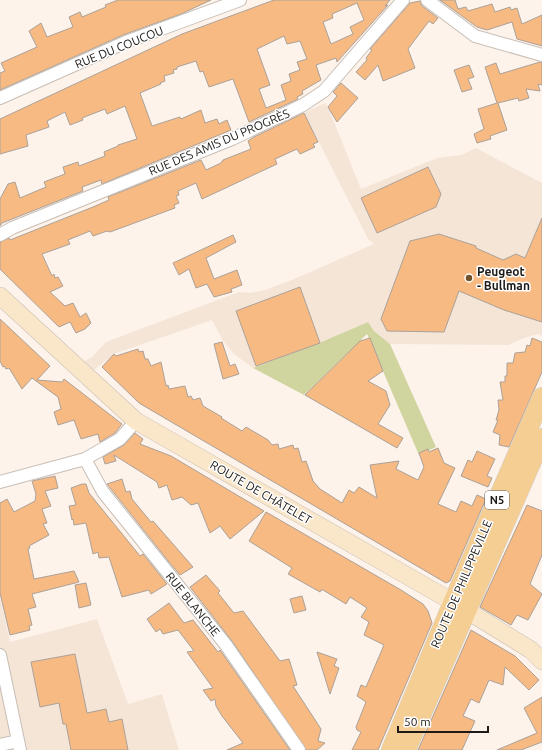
<svg xmlns="http://www.w3.org/2000/svg" width="542" height="750" viewBox="0 0 542 750" font-family="Ubuntu,sans-serif">
<rect width="100%" height="100%" fill="#fdf3eb"/>
<path fill="#f5e5d7" d="M325 103 328 107 361 189 437 158 461 155 476 148 542 183V336L538 334 524 338 509 345 390 344 374 331 368 322 319 343 253 368 234 354 223 341 212 320 114 354 94 370 85 361 92 357 106 342 239 292 250 293 265 290 294 279 374 244 368 239 304 113Z
M0 597 10 642 97 619 128 704 162 694 179 750H0Z"/>
<path fill="#d0d49f" d="M368 322 374 331 390 344 436 447 419 455 367 334 304 395 253 368 319 343Z"/>
<path fill="#f7ba82" stroke="#aba199" fill-rule="evenodd" d="M118 0H211L181 14 123 35 0 90V73L5 71 1 63 37 47 29 31 41 23 47 37 73 27 69 17 80 12 82 17 106 7 105 5Z
M274 0H390L385 6 388 5 337 62 336 58 316 65 321 80 302 91 303 94 297 97 298 99 249 122 233 79 209 87 203 71 200 72 196 61 177 67V69L173 70 174 73 164 76 165 81 160 83 161 84 140 93 152 126 180 117 181 119 201 110 205 123 217 119 219 124 227 120 231 130 102 184 101 180 82 187 83 191 2 223 0 226V199L8 184 15 182 20 198 46 187 44 182 65 174 63 167 78 162 79 166 105 156 104 152 118 146V145L137 139 125 106 107 114 105 109 82 118 83 120 70 125 65 112 47 121 49 127 26 135 28 146 0 154V119L182 34ZM357 3 364 20 350 27 353 34 331 44 323 22 333 18 332 14ZM284 36 287 44 300 41 307 59 297 62 300 70 289 74 291 81 281 85 286 100 266 108 259 89 270 85 257 49Z
M440 0H455L458 9 466 7 468 11 492 4 495 12 510 7 511 10 517 8 522 24 542 15V46L517 39 512 22 487 30 477 27Z
M420 1 422 6 438 18 433 24 429 21 408 49 415 68 383 81 378 65 365 80 356 72 367 60 366 58 372 50 370 49 410 3Z
M540 62H542V85L538 84 540 91 526 89 529 98 519 101 518 98 498 103 507 130 490 136 491 139 477 143 474 134 484 129 478 109 497 103 485 67 496 63 500 74Z
M469 65 474 77 468 79 472 89 462 92 454 70Z
M341 83 358 98 337 122 328 107 337 96 333 92Z
M304 113 318 142 313 144 315 147 300 154 297 149 275 159 277 164 202 199 196 183 178 191 179 195 176 196 179 203 174 205 175 208 110 232 107 231 93 236 90 231 68 240 70 244 42 254 52 276 54 274 55 278 58 277 63 286 50 292 65 306 73 303 80 317 86 313 91 323 85 329 76 333 70 322 59 327 0 269V242L9 238 10 240 93 207 109 200 108 197 201 160 206 170 221 163 223 160 251 149 248 141 254 137Z
M428 167 441 194 436 207 377 233 361 198Z
M542 218V322L504 310 459 291 444 332 387 331 381 319 410 241 439 234 476 246V248L503 260 516 254 525 258Z
M233 235 236 242 206 258 214 279 237 270 242 285 231 289 232 292 214 297 207 284 196 288 189 269 179 275 173 263Z
M300 287 320 343 256 366 236 311Z
M0 319 50 366 37 380 62 382 64 379 122 424 115 433 100 442 98 434 81 439 74 420 58 425 54 412 61 409 58 397 32 378 22 389 9 368 6 369 4 366 3 367 0 361Z
M370 338 383 371 368 381 386 391 390 405 378 424 403 438 397 448 305 395 360 341Z
M532 338 542 342V372L509 447 499 445 500 435 493 432 498 420H496L499 410 498 400H503L500 382H505V376H507V363H513L515 353 525 352 527 345 530 346Z
M222 342 230 366 235 364 239 374 223 379 214 344Z
M138 349 139 352 143 351 145 359H148L151 366 161 362 166 386 168 385 169 389 185 386 188 397 191 396 193 400 200 398 203 406 222 417 221 418 242 431 246 427 268 440 272 445 278 444 279 449 293 445 294 449 298 448 302 462 306 461 313 481 320 489 342 503 349 490 354 493 359 487 377 498 370 465 399 461 396 469 418 480 424 467 419 453 428 449 429 452 438 448 444 463 455 468 438 504 456 512 461 501 472 506 477 495 486 499 450 581 446 583 139 403 102 367 114 354 116 356Z
M135 433 143 439 140 444 171 456 264 511 230 539 220 526 210 533 198 503 191 505 182 497 172 500 167 485 159 488 157 482 114 455 116 461 105 464 103 457 124 445Z
M477 451 495 459 487 476 492 478 488 487 461 476 468 460 472 462Z
M55 476 58 488 45 491 51 506 42 509 47 523 43 524 49 535 29 546 30 548 28 549 34 579 74 571 79 582 32 594 36 607 28 609 32 625 29 626 30 630 10 635 0 593V503L7 499 14 512 35 501 36 494 32 481Z
M122 479 126 492 130 491 132 499 151 522 153 521 193 567 180 575 169 562 107 484Z
M82 484H86L89 493 140 556 143 554 167 584 151 594 149 590 122 597 109 557 99 558 98 552 93 554 86 523 74 525 73 519 72 520 69 506 76 505 71 488Z
M527 505 542 511V555L530 584 542 594 528 620 517 615 511 625 480 607Z
M266 512 401 590 423 604 428 611 432 623 378 750H352L361 732 357 730 356 727 366 702 357 696 361 685 366 687 384 645 364 635 369 622 361 617 367 608 350 597 346 604 323 590H321L320 592 288 574 292 568 249 541Z
M206 575 220 591 218 593 234 613 243 611 280 661 289 659 297 685 293 686 321 729 318 741 325 743 317 750H306L232 641 190 587Z
M86 583 91 605 79 608 75 585Z
M302 596 306 610 294 613 290 599Z
M169 603 184 623 193 620 218 652 220 650 290 750H227L243 743 222 716 216 706 215 699 211 701 203 690 213 688 187 652 194 651 178 630 163 634 160 629 156 632 147 619Z
M471 630 515 656 539 680 529 690 505 667 503 685 489 680 479 703 471 699 463 716 475 721 462 750H418Z
M317 652 337 659 334 666 339 668 330 694Z
M75 654 87 713 106 709 109 722 122 719 128 750H71L66 724H63L59 703 40 707 31 662Z
M542 697V742L521 750H497L537 733 524 708Z"/>
<g fill="none" stroke-linecap="round" stroke-linejoin="round">
<g stroke="#c7beb6" stroke-width="14">
<path id="street" d="M427 0 475 36 542 55
M0 98 126 42 240 0
M0 235 12 228 232 139 303 105 324 91 403 0
M85 459 103 492 226 645 299 750
M0 482 85 459 120 439 136 421
M0 655 20 750
M0 745 18 741"/>
</g>
<g stroke="#c7beb6" stroke-width="18">
<path id="secondary" d="M0 296 136 421 453 602 531 650 542 661"/>
</g>
<g stroke="#d2d1d1" stroke-width="20">
<path id="primary" d="M391 750 453 602 542 397
M406 750 542 438"/>
</g>
<use href="#street" stroke="#fff" stroke-width="12"/>
<use href="#secondary" stroke="#fae7c9" stroke-width="17"/>
<use href="#primary" stroke="#f5ce93" stroke-width="19"/>
</g>
<circle fill="#73542a" stroke="#fff" stroke-width="1.5" cx="469" cy="278" r="4"/>
<g text-anchor="middle" dominant-baseline="central" stroke-width="3" stroke-linejoin="round" paint-order="stroke">
<rect fill="#fff" stroke="#615f5d" stroke-width="1" x="485" y="491" width="24" height="18" rx="3"/>
<g font-size="11" font-weight="bold" fill="#1d1a17">
<text x="497" y="500">N5</text>
</g>
<g font-size="12" fill="#1d1a17" stroke="#fff">
<text transform="translate(119 47) rotate(-22)">RUE DU COUCOU</text>
<text transform="translate(219 142) rotate(-23)">RUE DES AMIS DU PROGRÈS</text>
<text transform="translate(261 492) rotate(30)">ROUTE DE CHÂTELET</text>
<text transform="translate(461 584) rotate(-67)">ROUTE DE PHILIPPEVILLE</text>
<text transform="translate(193 604) rotate(51)">RUE BLANCHE</text>
</g>
<g font-size="12" font-weight="bold" fill="#1d1a17" stroke="#fff" text-anchor="start">
<text x="477" y="271">Peugeot<tspan x="477" dy="14">- Bullman</tspan></text>
</g>
</g>
<path d="M398 726v6h90v-6" fill="none" stroke="#1d1a17" stroke-width="2"/>
<text x="404" y="726" font-size="12" fill="#1d1a17" stroke="#ffffff" stroke-width="3" paint-order="stroke">50 m</text>
</svg>
